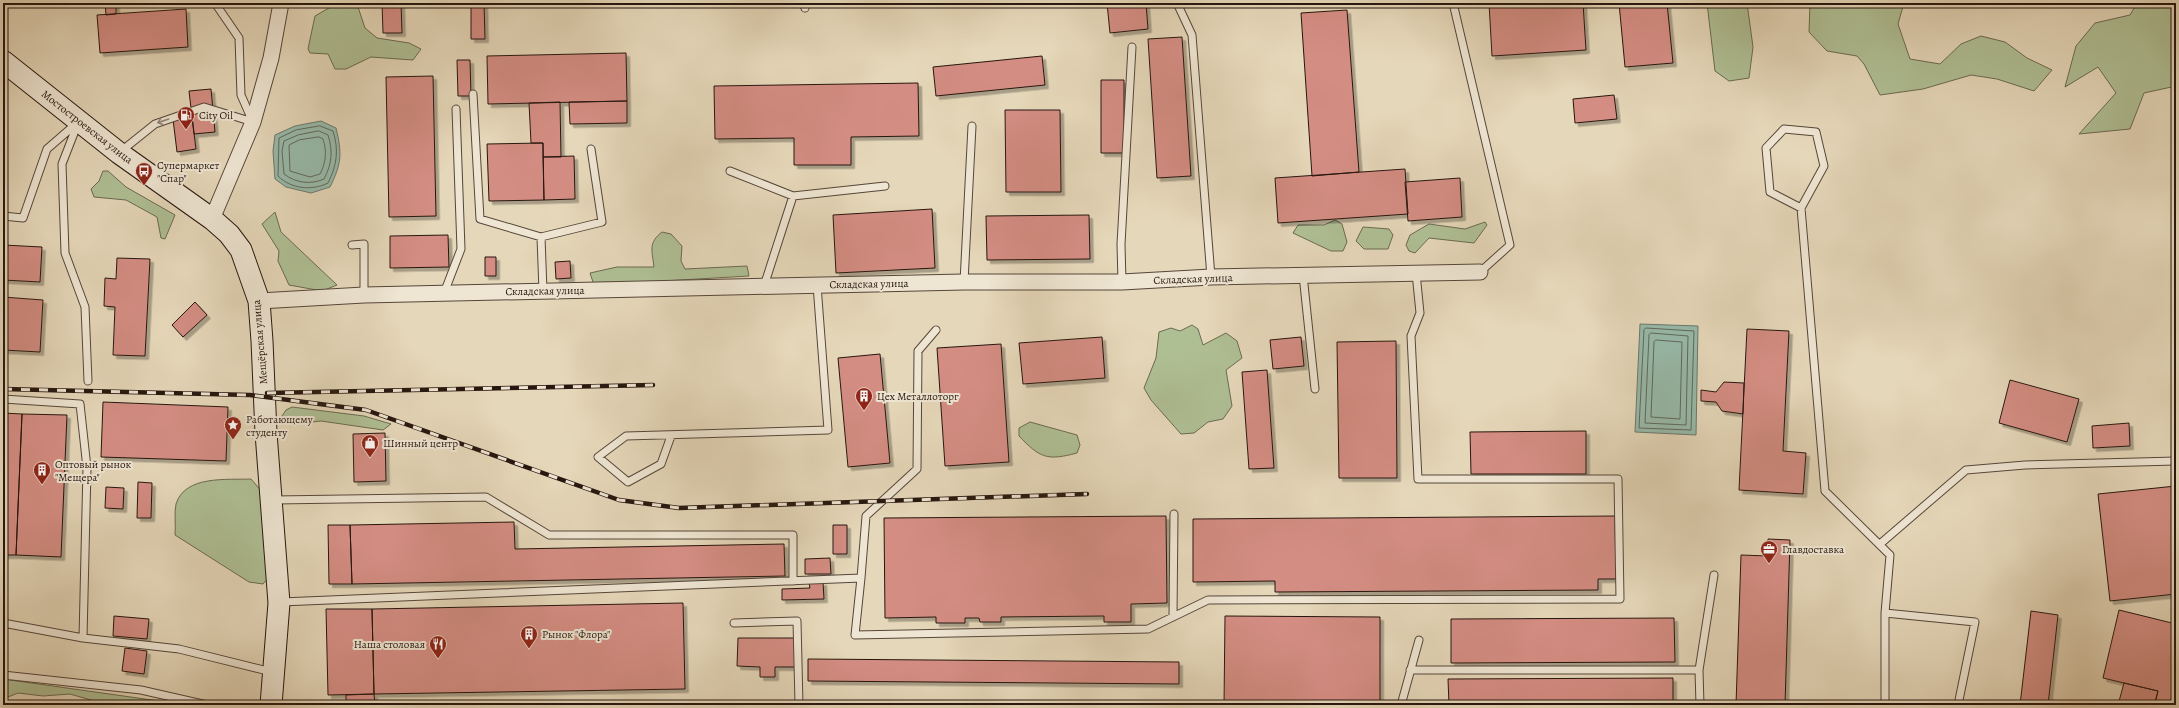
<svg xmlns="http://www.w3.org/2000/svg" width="2179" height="708" viewBox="0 0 2179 708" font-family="Alegreya,serif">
<defs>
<filter id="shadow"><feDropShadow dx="3.5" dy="3.5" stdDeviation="0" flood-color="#0004"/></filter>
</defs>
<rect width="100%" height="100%" fill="#e5d7b9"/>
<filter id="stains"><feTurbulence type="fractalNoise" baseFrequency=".005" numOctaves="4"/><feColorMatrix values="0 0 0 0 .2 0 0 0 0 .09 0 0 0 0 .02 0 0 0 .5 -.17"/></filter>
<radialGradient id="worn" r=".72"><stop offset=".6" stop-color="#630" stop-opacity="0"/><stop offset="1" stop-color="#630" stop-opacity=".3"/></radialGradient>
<path fill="#afbf94" stroke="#6b6a52" d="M1707 3H1747L1753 47 1749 78 1729 81 1715 71Z
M1810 3H1904L1898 24 1910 59 1940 64 1961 44 1981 36 2005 42 2027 58 2052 70 2034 91 1997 79 1971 75 1923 89 1880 95 1864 64 1857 56 1827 51 1809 32Z
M2137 3H2176V86L2144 93 2130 129 2079 134 2116 93 2098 67 2065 87 2076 46 2095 23 2130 15Z
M334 5 358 7 365 28 377 38 409 43 421 49 413 60 371 57 346 69H335L328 54 310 53 308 49 315 16Z
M103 171H108L126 187 175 215 165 239 161 238 157 217 126 200 94 197 91 189 99 181Z
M275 212 281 232 337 285 322 291 289 285 278 261 279 251 262 224Z
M1335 220 1342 224 1347 242 1343 251H1331L1293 233 1298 225H1324Z
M1485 222 1487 225 1474 243 1429 238 1415 253 1409 251 1406 245 1410 235 1429 224 1465 229Z
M1363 227 1389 229 1393 235 1388 249H1364L1356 241Z
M662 232 671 234 682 246 681 261 685 269 747 266 749 276 594 285 590 273 617 267H654C652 250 648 243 662 232Z
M1192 325 1198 329 1203 345 1226 333 1237 341 1242 358 1226 370 1232 406 1223 419 1208 422 1194 433 1181 434 1151 400 1144 388 1156 358 1159 332 1171 328 1180 331Z
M292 407 364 416 391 424 383 430 321 421 295 424 285 421 282 416 286 410Z
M1030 422 1077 435 1080 445 1077 453C1047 461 1040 458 1019 436V428Z
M251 479 263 493 269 577 263 584 249 582 175 535C176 526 174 513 176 504 185 475 227 480 251 479Z
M3 679 159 701 172 705H108L70 694 43 696 18 693 8 697 3 693Z"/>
<path fill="#97baaa" stroke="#6a786c" d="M321 121 336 128C342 153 342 163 330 187L311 193 286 187 275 179 273 151 275 135 295 126Z
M1640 324 1698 326 1696 435 1635 432Z"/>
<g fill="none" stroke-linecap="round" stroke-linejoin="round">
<path stroke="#5f685c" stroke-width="1" d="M320 126 333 131C339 150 337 165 328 183 312 191 291 189 278 176L279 138 296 130Z
M319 131 328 135C333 151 332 164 324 179 310 185 296 183 284 174L282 151 284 141 298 135Z
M319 137 323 139C327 151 326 163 320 174L310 177 290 171 289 145 299 140Z
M1646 328 1694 331 1691 430 1639 428 1644 330Z
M1651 333 1688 336 1686 425 1645 423 1649 335Z
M1656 340 1682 342 1680 419 1651 417 1654 342Z"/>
</g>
<path fill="#d48d83" stroke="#27160f" filter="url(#shadow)" d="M105 3H116V14L106 15Z
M382 3H401L402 33H383Z
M471 3H484L485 39H471Z
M1107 3H1146L1148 29 1110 33Z
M1489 3H1583L1586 50 1492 56Z
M1619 3H1667L1673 63 1625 67Z
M186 9 188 47 100 53 97 15Z
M1347 10 1359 172 1312 176 1301 13Z
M1182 37 1191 176 1157 178 1148 39Z
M626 53 627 101 488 104 487 56Z
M1042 56 1045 85 936 96 933 67Z
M457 60H470L471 96H458Z
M433 76 436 216 389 217 386 77Z
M1101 80H1124V153H1101Z
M918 83 919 136 851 137V165H794V138L715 139 714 86Z
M211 89 215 132 194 134 189 91Z
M1614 95 1617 119 1575 123 1573 99Z
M627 101V123L570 124 569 102Z
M560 102 561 157H543V143H531L529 103Z
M1005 110H1060L1061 192H1006Z
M192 117 196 149 177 152 173 119Z
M543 143 544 200 489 201 487 144Z
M574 156 575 199 544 200 543 157Z
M1405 169 1408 214 1278 223 1275 178Z
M1460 178 1462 217 1408 221 1405 182Z
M932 209 935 268 836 273 833 215Z
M1089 215 1090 259 987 260 986 216Z
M448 235 449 267 390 268V236Z
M3 245 42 247 40 282 3 280Z
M485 257H496V276H485Z
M117 258 150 259 145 356 113 355 115 307 104 306 105 278 116 279Z
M570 261 571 278 556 279 555 262Z
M3 297 43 300 40 352 3 350Z
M195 302 207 315 183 337 172 325Z
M1747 329 1789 331 1783 451 1806 453 1803 494 1739 490Z
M1102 337 1105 378 1023 384 1019 343Z
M1301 337 1304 366 1273 369 1270 340Z
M1396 341 1397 478H1339L1337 342Z
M1001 344 1009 462 945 466 937 348Z
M880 354 890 463 848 467 838 358Z
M1267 370 1274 468 1249 469 1242 372Z
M2010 380 2079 399 2067 442 1999 423Z
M1724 382 1744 383 1743 414 1722 411 1716 402 1701 401V390L1716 392Z
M103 402 228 407 226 461 101 457Z
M3 413 22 414 16 555H3Z
M22 414 67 415 61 557 16 555Z
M2129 423 2130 446 2093 448 2092 426Z
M1586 431V474H1471L1470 432Z
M385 433 386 481 354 482 353 434Z
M138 482 152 483 151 518H137Z
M2176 486V594L2110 601 2098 494Z
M106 487 124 488 123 509 105 508Z
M1166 516 1167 603 1131 604V622H1104V616L1001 617V622H980L979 618H965V623H936V617L885 618 884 518Z
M1615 516 1616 579H1598V590L1275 592V581L1193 582V519Z
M514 522 515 549 784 544 785 576 352 584 350 525Z
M328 525H350L352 584H329Z
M833 525H847V554H833Z
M1768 539 1790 540 1785 705H1736L1741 555 1768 556Z
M830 558 831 574H805V559Z
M823 582 824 599 782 600V589L810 588 809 583Z
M683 603 685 689 374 694 372 609Z
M326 609H372L374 694 328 695Z
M2119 610 2176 624V678L2170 705 2155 704 2158 691 2103 678Z
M2031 611 2058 615 2048 705H2020Z
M114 616 149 619 147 639 113 636Z
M1225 616 1380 617V705H1224Z
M1674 618 1675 662 1451 663V619Z
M738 638H795V667H775V677H760V667L737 666Z
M125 648 147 651 144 674 122 671Z
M808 659 1179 662V684L808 681Z
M1673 678V705H1449L1448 679Z
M2124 683 2158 691 2154 705H2118Z
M374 694 375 705H346V695Z"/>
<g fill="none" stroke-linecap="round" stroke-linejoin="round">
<g stroke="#56463a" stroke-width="9">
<path id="service" d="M215 3 239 38 241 95 252 120
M804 3 805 8
M1177 3 1192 35 1211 277
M1453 3 1510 245 1480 272
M473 94 480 219 541 237
M78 123 62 164 65 253 85 307 88 381
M120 152 155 124 204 107 253 122
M730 171 793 196 885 186
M1801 208 1770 192 1766 148 1784 129 1816 132 1824 166 1801 208 1825 491 1890 555 1885 613V705
M3 216 23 218 47 149 77 123
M352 245 364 244V295
M1303 275 1315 389
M964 282 972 126
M1122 282 1121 244 1132 47
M764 286 793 196
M543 291 541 237 602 222 591 149
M444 293 461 249 456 109
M3 399 80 404 87 468 83 638 179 649 272 672
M671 436 661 464 628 482 598 457 626 436 828 430 817 285
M274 500 486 497 549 535H793V581
M1880 544 1966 470 2025 465 2176 461
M861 578 866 516 917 469 918 351 936 330
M281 602 861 578 855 635 1148 629 1208 600 1620 599 1618 479H1418L1411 336 1420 313 1416 273
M1885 613 1975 622 1958 705
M1173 617 1174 514
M3 623 83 638
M734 623 797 621 799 705
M1410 670H1699
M3 675 141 690 207 705
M1401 705 1419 640
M1700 705 1699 670 1714 575"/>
</g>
<g stroke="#56463a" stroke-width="17">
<path id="minor" d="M212 219 253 122 271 58 281 3
M259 301 364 295 964 282H1122L1211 277 1480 272"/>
</g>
<g stroke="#27160f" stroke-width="23">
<path id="secondary" d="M3 61 119 153 212 219 229 234 241 250 259 301 262 341 266 433 279 603 271 705"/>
</g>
<use href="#service" stroke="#eee5d2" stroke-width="7"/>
<use href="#minor" stroke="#eee5d2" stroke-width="15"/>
<use href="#secondary" stroke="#eee5d2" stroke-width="21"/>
<g stroke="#27160f" stroke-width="4.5">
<path id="rail" d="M3 389 250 395 366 410 619 500 679 508 1087 494
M267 393 653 385"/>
</g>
<use href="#rail" stroke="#eee5d2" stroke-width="3" stroke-dasharray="9" stroke-linecap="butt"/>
</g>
<defs><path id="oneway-shaft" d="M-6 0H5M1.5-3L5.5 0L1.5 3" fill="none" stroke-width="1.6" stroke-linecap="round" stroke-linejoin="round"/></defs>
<use stroke="#94887a" href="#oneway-shaft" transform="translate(163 121) rotate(161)"/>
<defs>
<g id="fuel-pin" transform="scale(0.9)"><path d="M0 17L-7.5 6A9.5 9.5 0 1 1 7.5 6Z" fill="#8f2418" stroke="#eee5d2"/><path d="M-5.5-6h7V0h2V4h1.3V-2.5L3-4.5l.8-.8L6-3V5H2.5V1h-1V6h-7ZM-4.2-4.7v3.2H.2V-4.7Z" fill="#fff"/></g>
<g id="bus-pin" transform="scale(0.9)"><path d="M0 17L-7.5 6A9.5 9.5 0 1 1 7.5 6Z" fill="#8f2418" stroke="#eee5d2"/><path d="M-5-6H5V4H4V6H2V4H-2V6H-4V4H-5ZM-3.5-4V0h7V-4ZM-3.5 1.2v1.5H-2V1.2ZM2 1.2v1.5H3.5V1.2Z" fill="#fff"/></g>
<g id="building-pin" transform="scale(0.9)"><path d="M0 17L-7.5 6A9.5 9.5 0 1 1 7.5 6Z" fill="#8f2418" stroke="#eee5d2"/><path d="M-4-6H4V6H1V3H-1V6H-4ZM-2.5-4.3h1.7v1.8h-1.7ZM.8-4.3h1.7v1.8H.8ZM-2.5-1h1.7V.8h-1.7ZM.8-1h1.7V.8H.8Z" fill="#fff"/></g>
<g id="sight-pin" transform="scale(0.9)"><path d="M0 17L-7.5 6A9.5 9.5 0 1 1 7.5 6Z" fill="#8f2418" stroke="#eee5d2"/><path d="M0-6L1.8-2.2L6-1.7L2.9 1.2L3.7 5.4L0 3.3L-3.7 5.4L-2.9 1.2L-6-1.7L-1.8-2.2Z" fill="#fff"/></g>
<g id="shop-pin" transform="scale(0.9)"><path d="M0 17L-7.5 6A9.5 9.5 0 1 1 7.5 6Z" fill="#8f2418" stroke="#eee5d2"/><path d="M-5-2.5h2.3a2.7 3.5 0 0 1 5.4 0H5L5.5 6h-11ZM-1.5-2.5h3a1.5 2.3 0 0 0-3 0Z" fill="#fff"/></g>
<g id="office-pin" transform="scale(0.9)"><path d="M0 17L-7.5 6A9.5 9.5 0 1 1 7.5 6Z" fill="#8f2418" stroke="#eee5d2"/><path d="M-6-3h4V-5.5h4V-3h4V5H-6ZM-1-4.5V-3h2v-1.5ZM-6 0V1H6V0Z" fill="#fff"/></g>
<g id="restaurant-pin" transform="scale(0.9)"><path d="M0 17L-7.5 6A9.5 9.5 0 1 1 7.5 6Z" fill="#8f2418" stroke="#eee5d2"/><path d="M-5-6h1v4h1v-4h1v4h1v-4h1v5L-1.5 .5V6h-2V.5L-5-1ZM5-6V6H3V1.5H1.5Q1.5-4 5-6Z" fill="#fff"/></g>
</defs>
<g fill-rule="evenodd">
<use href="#fuel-pin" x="186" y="115"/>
<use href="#bus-pin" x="144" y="171"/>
<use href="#building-pin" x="864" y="396"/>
<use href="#sight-pin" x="233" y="425"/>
<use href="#shop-pin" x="370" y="443"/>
<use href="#building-pin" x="42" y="470"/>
<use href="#office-pin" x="1769" y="549"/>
<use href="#building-pin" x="529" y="634"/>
<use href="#restaurant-pin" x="438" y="644"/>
</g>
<g text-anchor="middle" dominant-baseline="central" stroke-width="4" stroke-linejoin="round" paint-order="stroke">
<g font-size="11" fill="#27160f" stroke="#eee5d2" text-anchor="start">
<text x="199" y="115">City Oil</text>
<text x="157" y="165">Супермаркет<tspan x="157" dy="13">"Спар"</tspan></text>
<text x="877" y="396">Цех Металлоторг</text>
<text x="246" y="419">Работающему<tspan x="246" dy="13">студенту</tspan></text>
<text x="383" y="443">Шинный центр</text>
<text x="55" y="464">Оптовый рынок<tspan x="55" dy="13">"Мещера"</tspan></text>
<text x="1782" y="549">Главдоставка</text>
<text x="542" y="634">Рынок "Флора"</text>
<text x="425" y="644" text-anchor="end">Наша столовая</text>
</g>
<g font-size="11" fill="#27160f" stroke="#eee5d2">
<text transform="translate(87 127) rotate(38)">Мостостроевская улица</text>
<text transform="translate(1193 279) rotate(-2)">Складская улица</text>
<text transform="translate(869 284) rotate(-1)">Складская улица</text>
<text transform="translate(545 291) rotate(-1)">Складская улица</text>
<text transform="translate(260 342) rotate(-95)">Мещёрская улица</text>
</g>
</g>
<rect width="2179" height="708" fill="none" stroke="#e5d7b9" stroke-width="16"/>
<rect x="4" y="4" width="2171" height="700" fill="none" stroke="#27160f" stroke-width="2"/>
<rect x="8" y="8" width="2163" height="692" fill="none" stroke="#27160f"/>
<rect width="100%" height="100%" filter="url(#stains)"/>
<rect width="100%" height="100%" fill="url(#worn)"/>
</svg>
